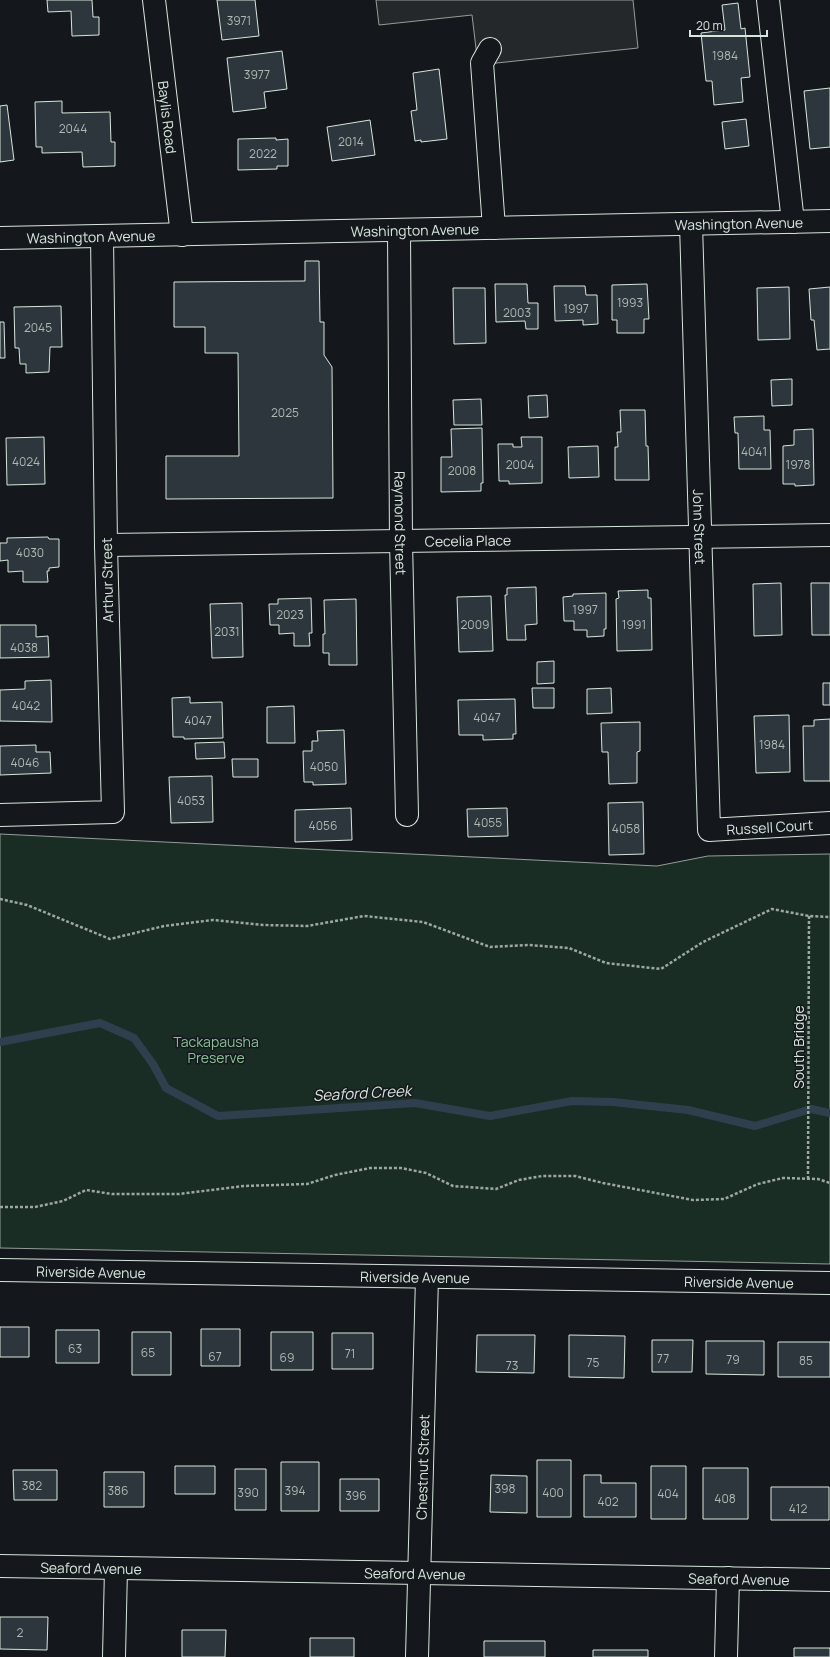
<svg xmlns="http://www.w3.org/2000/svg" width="830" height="1657" viewBox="0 0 830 1657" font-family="Manrope,sans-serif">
<rect width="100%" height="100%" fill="#14181c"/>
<path fill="#1a2d24" stroke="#939e99" d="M0 834 657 866 708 856 830 854V1264L0 1248Z"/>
<path fill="#24282b" stroke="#939e99" d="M376 0H633L638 48 478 65 472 15 379 25Z"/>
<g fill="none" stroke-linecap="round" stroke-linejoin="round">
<path stroke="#2f3f4d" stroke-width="8" d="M0 1042 100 1023 134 1038 153 1064 166 1088 218 1116 415 1103 490 1116 572 1101 613 1102 688 1110 755 1126 811 1109 830 1113"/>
</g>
<path fill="#2c363c" stroke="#d8e6dc" d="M47 0H92L93 17H99V35L72 36 71 11 48 12Z
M217 0H255L259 36 222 40Z
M738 3 741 29 745 28 750 77 741 78 743 102 714 105 712 81H706L701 33 725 30 722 5Z
M282 51 287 89 264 92 266 108 233 112 227 58Z
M439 69 447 139 421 142V140L415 141 411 111 417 110 413 73Z
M830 88V147L810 149 804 91Z
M62 101V113L110 112 111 142H115V166L83 167 82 152 42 153V147H36L35 102Z
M7 105 14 160 0 162V106Z
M746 119 749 146 725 149 722 122Z
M370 120 375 155 332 161 327 127Z
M276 138V140L288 139V166H277V169L238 170V139Z
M305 261H319L320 322H324V355L332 367 333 498 166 499V456H239L238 353H205V327H174V282L305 281Z
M495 284H527L528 303H538V329H526L525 321 496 322Z
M647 284 649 319H644V333H617V320H612V285Z
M554 286H585L586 295H597L598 324 583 325V320L555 321Z
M789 287 790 339 758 340 757 288Z
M830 287V349L817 350 814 320H811L809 289Z
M453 288H485L486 343 454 344Z
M61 306 62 347H50L49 372 26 373V364H20L19 348H15L14 307Z
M0 322H4L5 358H0Z
M792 379V405L772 406 771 380Z
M547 395 548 417 529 418 528 396Z
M481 399 482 425H454L453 400Z
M620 410H645L646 446H648L649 480H615V447H618L617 432H621Z
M764 416V430H770L771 469H739L738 433H735L734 417Z
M482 428 483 483H481V491L441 492V457H452L451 429Z
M813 429 814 485 795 486V484H783V446L794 445V430Z
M44 437 45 484 7 485 6 438Z
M521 437H542V483L509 484V481H499L498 444H513V447H522Z
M598 446 599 477 569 478 568 447Z
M48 537 49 539H59V567L49 568V571H47L48 582H23V571L8 572V560L0 561V543H7V538Z
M781 583 782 635 754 636 753 584Z
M811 583H830V635H812Z
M536 587 537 624 525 625 526 640H507L505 595H507V588Z
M648 590V598H651L652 650 617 651 616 599 619 598 618 591Z
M606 593V629H604V636L587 637V630H574V621H564L563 597 573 596V594Z
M491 596 493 651 459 652 457 597Z
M311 598 312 633H309L310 646H294V633L279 634V625H270L269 604H278V599Z
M356 599 357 665H329V653H323V634H325L324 600Z
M242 603 243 657 212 658 210 604Z
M0 625H36V637L48 636 49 657 0 658Z
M554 661V683L537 684V662Z
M51 680 52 722 0 721V690L25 689V681Z
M823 683H830V705H823Z
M532 688H554V708H533Z
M611 688 612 713 587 714V689Z
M190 697V703L222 702 223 738 184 739V737H173L172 698Z
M515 699 516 734H513V739L483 740V735H459L458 700Z
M294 706 295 743H267V707Z
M789 715 790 772 756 773 754 716Z
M830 719V781H804L803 726H814V720Z
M640 722V751L637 752V783L609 784 608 752H602L601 723Z
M344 730 346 784 313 785V782H304L303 751H312V741H318L317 731Z
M224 742 225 758 196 759 195 743Z
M36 745V752H50L51 773 0 775V746Z
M232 759H258V777H233Z
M212 776 213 822 171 823 169 777Z
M643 802 644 854 609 855 608 803Z
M351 808 352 840 295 842V810Z
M507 808 508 836 468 837 467 809Z
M0 1327H29V1357H0Z
M201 1329H240V1366H201Z
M56 1330H99V1363H56Z
M132 1332H171V1375H132Z
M271 1332H313V1370H271Z
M332 1333H373V1369H332Z
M477 1335H535L534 1373 476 1372Z
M569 1335 625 1336 624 1378 569 1377Z
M652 1340H693L692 1372H652Z
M706 1341H764V1375L706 1374Z
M778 1342H830V1377H778Z
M537 1460H571V1517H537Z
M281 1462H319V1511H281Z
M175 1466H215V1494H175Z
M651 1466H686V1519H651Z
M703 1468H748V1519H703Z
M235 1469H266V1510H235Z
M13 1470H57V1500H14Z
M104 1472H144V1507H104Z
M491 1475 527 1476V1513L490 1512Z
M584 1475H601V1483H636V1517H584Z
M340 1479H379V1511H340Z
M771 1487H829V1520H771Z
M0 1617H48L47 1650 0 1649Z
M182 1630H226L225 1657H182Z
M310 1638H354V1657H310Z
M484 1641H545V1657H484Z
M794 1648H830V1657H794Z
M593 1650H648V1657H593Z"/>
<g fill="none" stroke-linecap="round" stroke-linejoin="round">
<g stroke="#d8e6dc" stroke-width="24">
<g id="minor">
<path id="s1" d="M154 0 182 235"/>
<path d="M768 0 793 222"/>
<path d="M490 49 482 63 494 228"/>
<path id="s2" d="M691 224 709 830 830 823"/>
<path id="s3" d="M399 230 401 541 407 815"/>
<path id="s4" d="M0 238 830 221"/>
<path id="s5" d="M106 545 830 535"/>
<path d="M0 815 113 812 106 545 102 236"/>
<path id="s6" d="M0 1270 830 1283"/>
<path id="s7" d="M0 1566 830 1580"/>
<path d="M114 1657 116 1568"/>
<path id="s8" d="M417 1657 427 1277"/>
<path d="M726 1657 728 1578"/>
</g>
</g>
<path stroke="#9da8a2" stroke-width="2.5" stroke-dasharray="3 2" stroke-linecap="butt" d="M0 899 27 905 110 939 164 926 213 920 263 925 307 926 364 916 423 922 490 947 529 945 569 948 606 963 661 969 703 942 772 909 809 916 830 917
M808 1179 809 916
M0 1207H35L63 1201 86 1190 112 1194H179L244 1186 307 1184 335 1175 370 1168H401L426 1173 453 1186 496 1189 519 1180 542 1176H575L603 1183 693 1200 724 1199 758 1184 783 1178 818 1179 830 1183"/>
<use href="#minor" stroke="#14181c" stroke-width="22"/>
</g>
<g text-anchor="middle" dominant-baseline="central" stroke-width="3" stroke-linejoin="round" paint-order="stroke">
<g font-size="12" fill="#adbab4">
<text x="239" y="20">3971</text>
<text x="725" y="55">1984</text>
<text x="257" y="74">3977</text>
<text x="73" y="128">2044</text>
<text x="351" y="141">2014</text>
<text x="263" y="153">2022</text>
<text x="630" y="302">1993</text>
<text x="576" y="308">1997</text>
<text x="517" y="312">2003</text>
<text x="38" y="327">2045</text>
<text x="285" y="412">2025</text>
<text x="754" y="451">4041</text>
<text x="26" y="461">4024</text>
<text x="520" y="464">2004</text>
<text x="798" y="464">1978</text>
<text x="462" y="470">2008</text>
<text x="30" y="552">4030</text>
<text x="585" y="609">1997</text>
<text x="290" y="614">2023</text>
<text x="475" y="624">2009</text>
<text x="634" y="624">1991</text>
<text x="227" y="631">2031</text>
<text x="24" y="647">4038</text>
<text x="26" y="705">4042</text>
<text x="487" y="717">4047</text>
<text x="198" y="720">4047</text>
<text x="772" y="744">1984</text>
<text x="25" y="762">4046</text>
<text x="324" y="766">4050</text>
<text x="191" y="800">4053</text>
<text x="488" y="822">4055</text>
<text x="323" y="825">4056</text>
<text x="626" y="828">4058</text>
<text x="75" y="1348">63</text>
<text x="148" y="1352">65</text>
<text x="350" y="1353">71</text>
<text x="215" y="1356">67</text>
<text x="287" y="1357">69</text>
<text x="663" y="1358">77</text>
<text x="733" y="1359">79</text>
<text x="806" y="1360">85</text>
<text x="593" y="1362">75</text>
<text x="512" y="1365">73</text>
<text x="32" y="1485">382</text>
<text x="505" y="1488">398</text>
<text x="118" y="1490">386</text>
<text x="295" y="1490">394</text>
<text x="248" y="1492">390</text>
<text x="553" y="1492">400</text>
<text x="668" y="1493">404</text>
<text x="356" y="1495">396</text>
<text x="725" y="1498">408</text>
<text x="608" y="1501">402</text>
<text x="798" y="1508">412</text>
<text x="20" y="1632">2</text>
</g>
<g font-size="14" fill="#d8e6dc" stroke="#14181c">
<text stroke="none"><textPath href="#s1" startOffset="118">Baylis Road</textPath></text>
<text stroke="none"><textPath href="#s4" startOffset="739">Washington Avenue</textPath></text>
<text stroke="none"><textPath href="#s4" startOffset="415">Washington Avenue</textPath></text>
<text stroke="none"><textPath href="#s4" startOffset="91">Washington Avenue</textPath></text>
<text stroke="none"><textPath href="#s3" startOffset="293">Raymond Street</textPath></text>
<text stroke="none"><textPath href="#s2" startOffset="303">John Street</textPath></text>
<text stroke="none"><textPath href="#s5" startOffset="362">Cecelia Place</textPath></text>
<text transform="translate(107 580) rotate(-91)">Arthur Street</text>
<text stroke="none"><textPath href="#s2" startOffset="667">Russell Court</textPath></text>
<text transform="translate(798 1047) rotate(-90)">South Bridge</text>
<text stroke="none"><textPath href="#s6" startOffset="91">Riverside Avenue</textPath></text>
<text stroke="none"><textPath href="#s6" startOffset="415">Riverside Avenue</textPath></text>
<text stroke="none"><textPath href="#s6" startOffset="739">Riverside Avenue</textPath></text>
<text stroke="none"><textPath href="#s8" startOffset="190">Chestnut Street</textPath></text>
<text stroke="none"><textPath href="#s7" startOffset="91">Seaford Avenue</textPath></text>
<text stroke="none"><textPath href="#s7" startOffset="415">Seaford Avenue</textPath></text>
<text stroke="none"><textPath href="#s7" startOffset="739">Seaford Avenue</textPath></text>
</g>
<g font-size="14" fill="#8ac095" stroke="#14181c">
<text x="216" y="1041">Tackapausha<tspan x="216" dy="16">Preserve</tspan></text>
</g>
<g font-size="15" font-style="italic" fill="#d8e6dc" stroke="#14181c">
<text transform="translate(362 1093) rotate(-3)">Seaford Creek</text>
</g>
</g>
<path d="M690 30v6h77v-6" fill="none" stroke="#d8e6dc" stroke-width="2"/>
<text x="696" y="30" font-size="12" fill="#d8e6dc" stroke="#14181c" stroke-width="3" paint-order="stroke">20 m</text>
</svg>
